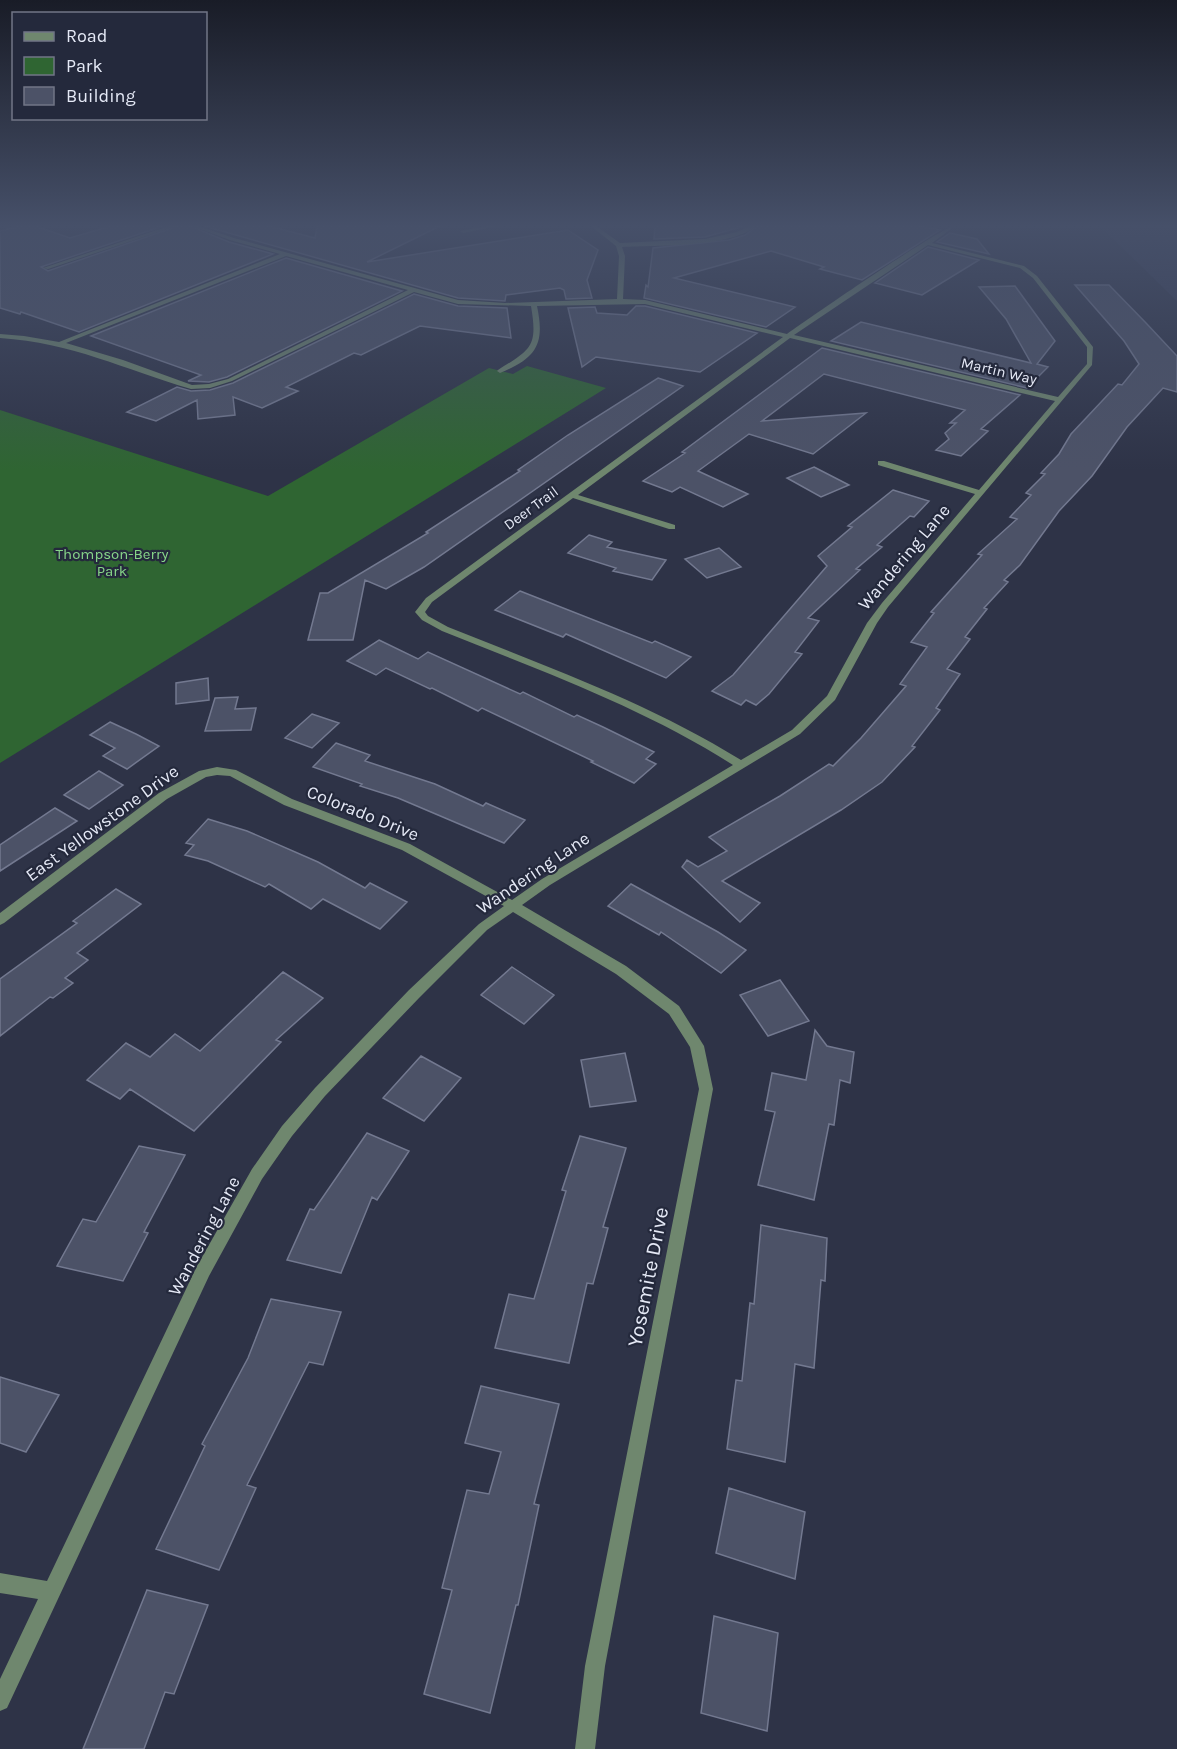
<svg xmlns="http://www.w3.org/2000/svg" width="1177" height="1749" viewBox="0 0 1177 1749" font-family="Karla,sans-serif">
<rect width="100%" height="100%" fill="#2e3347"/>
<path fill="#363c55" d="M1100 226H1177V301Z"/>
<path fill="#2f6532" d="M527 366 606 388 0 763V410L268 496 489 368 513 374Z"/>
<path fill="#4c5267" stroke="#737990" stroke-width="1.5" d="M21 226H35L70 238 111 226H163L41 267 48 271 178 226H190L229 242 273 254 79 332 21 312 20 314 0 308V231Z
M204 226H269L315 238 317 226H440L367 262 568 230 598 250 587 280 592 298 566 299 564 290 560 288 506 295 505 301 458 298Z
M655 226H745L705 237 654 239Z
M758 226H919L940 230 862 280 820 269 824 267 771 251 674 278 795 307 766 327 644 298 646 285 648 287 653 248 729 240 745 235Z
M950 233 977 239 989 254 937 242Z
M928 247 979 260 922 295 875 283Z
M286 258 402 291 227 377 209 382 188 381 201 375 91 336Z
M1075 285H1109L1146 323 1177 356V392L1163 388 1127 427 1092 476 1059 511 1020 565 1004 580 1008 582 984 608 987 609 965 637 970 639 947 669 960 674 936 708 940 710 912 746 915 747 882 782 841 810 722 881 760 903 740 922 682 867 687 860 698 867 727 851 709 837 780 796 829 764 833 766 861 738 906 686 900 684 927 647 911 642 934 613 931 612 982 555 978 554 1017 519 1010 517 1031 495 1026 493 1045 474 1041 473 1059 454 1071 434 1118 384 1122 385 1139 364 1124 341Z
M1015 286 1055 341 1037 364 1048 367 1027 388 831 341 861 322 1031 363 1006 319 979 287Z
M414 294 458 306 507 308 511 338 420 326 361 355 354 353 286 387 298 391 262 408 233 397 235 415 198 419 197 400 156 421 127 412 177 387 191 391 210 390 233 383Z
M636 306H645L757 333 700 372 596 357 582 367 568 308 595 307 597 313 627 315Z
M822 348 1020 395 981 429 988 431 961 456 936 450 949 439 945 433 956 423H950L965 410 824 374 762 421 866 413 813 454 749 434 698 471 748 494 723 507 680 487 672 492 643 481 685 453 682 452Z
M658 378 683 386 424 567 386 589 365 580 353 640H308L320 593H328L428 533 426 532 520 471 518 470 568 435Z
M814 467 849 485 821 497 787 478Z
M893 490 929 501 914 517 910 516 877 545 882 547 856 569 860 570 808 618 819 621 795 652 802 654 769 694 756 705 746 700 741 705 712 691 733 675 827 566 818 556 852 527 848 526Z
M589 535 612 542 607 547 666 560 652 580 613 571 616 568 568 553Z
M719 548 741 567 707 578 685 559Z
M520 591 652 643 655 641 691 657 666 678 566 634 563 637 495 610Z
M379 640 418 659 428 652 520 694 523 692 574 717 577 715 603 727 654 752 646 759 656 764 634 783 591 762 593 761 482 708 478 711 432 688 430 689 386 668 376 675 347 661Z
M208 678 209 700 176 704V683Z
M238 697 235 709 256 708 251 730 205 731 215 698Z
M312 714 339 723 312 748 285 738Z
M110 722 136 734 159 746 127 769 103 756 115 748 90 735Z
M336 743 370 755 365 761 435 784 483 806 486 803 525 820 504 843 398 798 360 786 362 784 313 767Z
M99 771 123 785 89 809 64 795Z
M55 808 77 821 0 871V845Z
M208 819 247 831 318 862 365 888 370 883 407 902 380 929 323 899 311 909 269 884 265 887 208 861 185 855 194 845 186 843Z
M631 884 718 932 746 950 721 973 661 932 659 935 608 906Z
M116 889 141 904 77 953 88 960 65 978 73 983 53 998 50 997 0 1036V979L77 923 73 921Z
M512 967 554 995 524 1024 481 995Z
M283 972 323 998 276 1040 281 1042 194 1131 130 1089 120 1099 87 1080 126 1043 150 1057 175 1034 200 1051Z
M780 980 809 1021 768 1036 740 995Z
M815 1030 827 1046 854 1052 850 1083 840 1080 834 1125 829 1124 814 1200 758 1185 775 1112 765 1110 772 1073 806 1080Z
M625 1053 636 1101 590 1107 581 1060Z
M421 1056 461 1078 424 1121 383 1098Z
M367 1133 409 1151 377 1200 372 1197 341 1273 287 1260 310 1209 314 1210Z
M580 1136 626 1148 603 1227 608 1228 593 1284 587 1283 569 1363 495 1348 509 1294 534 1299 566 1191 562 1190Z
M139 1146 185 1155 144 1232 148 1233 123 1281 57 1266 83 1219 96 1222Z
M761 1225 827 1238 825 1281 821 1280 814 1368 795 1364 785 1462 727 1449 736 1380 742 1381 750 1303 754 1304Z
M271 1299 341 1312 323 1365 309 1362 247 1485 256 1488 219 1570 156 1549 205 1446 202 1444 248 1358Z
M0 1377 59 1395 26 1452 0 1443Z
M481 1386 559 1404 534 1504 539 1505 518 1605H516L490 1713 424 1694 452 1590 442 1588 467 1490 489 1494 501 1452 465 1443Z
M729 1488 805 1512 795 1579 716 1553Z
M147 1590 208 1605 174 1694 165 1692 144 1749H83Z
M714 1616 778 1633 767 1731 701 1713Z"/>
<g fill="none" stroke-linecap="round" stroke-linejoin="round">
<path fill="#6f876e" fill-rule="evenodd" d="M169 226H176L48 269 43 268Z
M192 226H198L234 238 458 300 505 303 617 299 619 256 616 246 591 226H596L620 243 705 239 737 232 750 226H756C730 248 657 245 622 247L625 256 623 299 645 300 787 334C808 319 942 226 955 226L932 243 1024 266 1037 276 1093 347 1092 365 888 607 877 623 835 700 800 734 550 885 522 905 626 966 679 1006 704 1046 713 1089 605 1666 595 1749H575L585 1666 699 1089 690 1047 669 1014 616 974 513 912 487 930 419 998 325 1096 292 1136 262 1179 209 1276 7 1708 0 1711V1679L38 1599 0 1593V1573L47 1581 197 1266 252 1169 282 1126 315 1088 409 990 479 924 504 906 402 850 284 805 230 776 217 775 206 777 167 799 4 923 0 925V913L159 793 199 771 217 767 236 770 292 799 410 844 512 900 542 879 733 765C642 707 541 671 442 631L422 620 415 612 426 598 783 337 645 304 537 306C545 344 537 358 500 373L497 371 498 370C531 349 538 347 531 306L458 304 414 292 232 381 210 388 191 389C123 369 73 343 0 338V334L24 336 59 342 280 254 230 240ZM928 245 1020 268 1033 278 1087 347V364L1058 397 794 335ZM286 256 408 290 228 379 209 384 192 385 123 360 66 343ZM790 338 1055 401 979 490 884 461H878V465L975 494 882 603 867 623 827 696 792 730 741 760C649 703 548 667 448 627L428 616 425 612 432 602 573 498 669 529H675V525L578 495Z
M487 226H498L463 233 460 231Z"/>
</g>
<linearGradient id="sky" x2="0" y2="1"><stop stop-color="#191c27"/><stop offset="0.48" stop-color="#465069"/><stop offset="1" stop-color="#465069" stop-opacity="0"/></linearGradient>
<rect width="1177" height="470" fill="url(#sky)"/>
<g text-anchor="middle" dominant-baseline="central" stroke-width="4.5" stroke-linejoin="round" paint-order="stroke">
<g font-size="15" fill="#e5e9f6" stroke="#24293c">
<text transform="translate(999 371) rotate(13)">Martin Way</text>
<text transform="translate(531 508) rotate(-36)">Deer Trail</text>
</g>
<g font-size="15" fill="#87d689" stroke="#24293c">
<text x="112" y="554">Thompson-Berry<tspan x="112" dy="17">Park</tspan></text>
</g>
<g font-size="18" fill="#e5e9f6" stroke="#24293c">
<text transform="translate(904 557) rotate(-50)">Wandering Lane</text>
<text transform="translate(363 813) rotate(22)">Colorado Drive</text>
<text transform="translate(102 823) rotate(-36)">East Yellowstone Drive</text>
<text transform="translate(533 873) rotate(-34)">Wandering Lane</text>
<text transform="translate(204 1236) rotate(-62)">Wandering Lane</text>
</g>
<g font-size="21" fill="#e5e9f6" stroke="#24293c">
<text transform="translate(648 1277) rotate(-79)">Yosemite Drive</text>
</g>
</g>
<rect x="12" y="12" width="195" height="108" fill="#24293c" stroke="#717686" stroke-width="1.5"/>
<rect x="24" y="32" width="30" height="9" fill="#6f876e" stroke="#717686" stroke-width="1.5"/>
<text x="66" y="42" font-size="18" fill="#e5e9f6">Road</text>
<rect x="24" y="57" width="30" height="18" fill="#2f6532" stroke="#717686" stroke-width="1.5"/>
<text x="66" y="72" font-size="18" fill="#e5e9f6">Park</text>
<rect x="24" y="87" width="30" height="18" fill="#4c5267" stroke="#717686" stroke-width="1.5"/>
<text x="66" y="102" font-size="18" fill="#e5e9f6">Building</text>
</svg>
